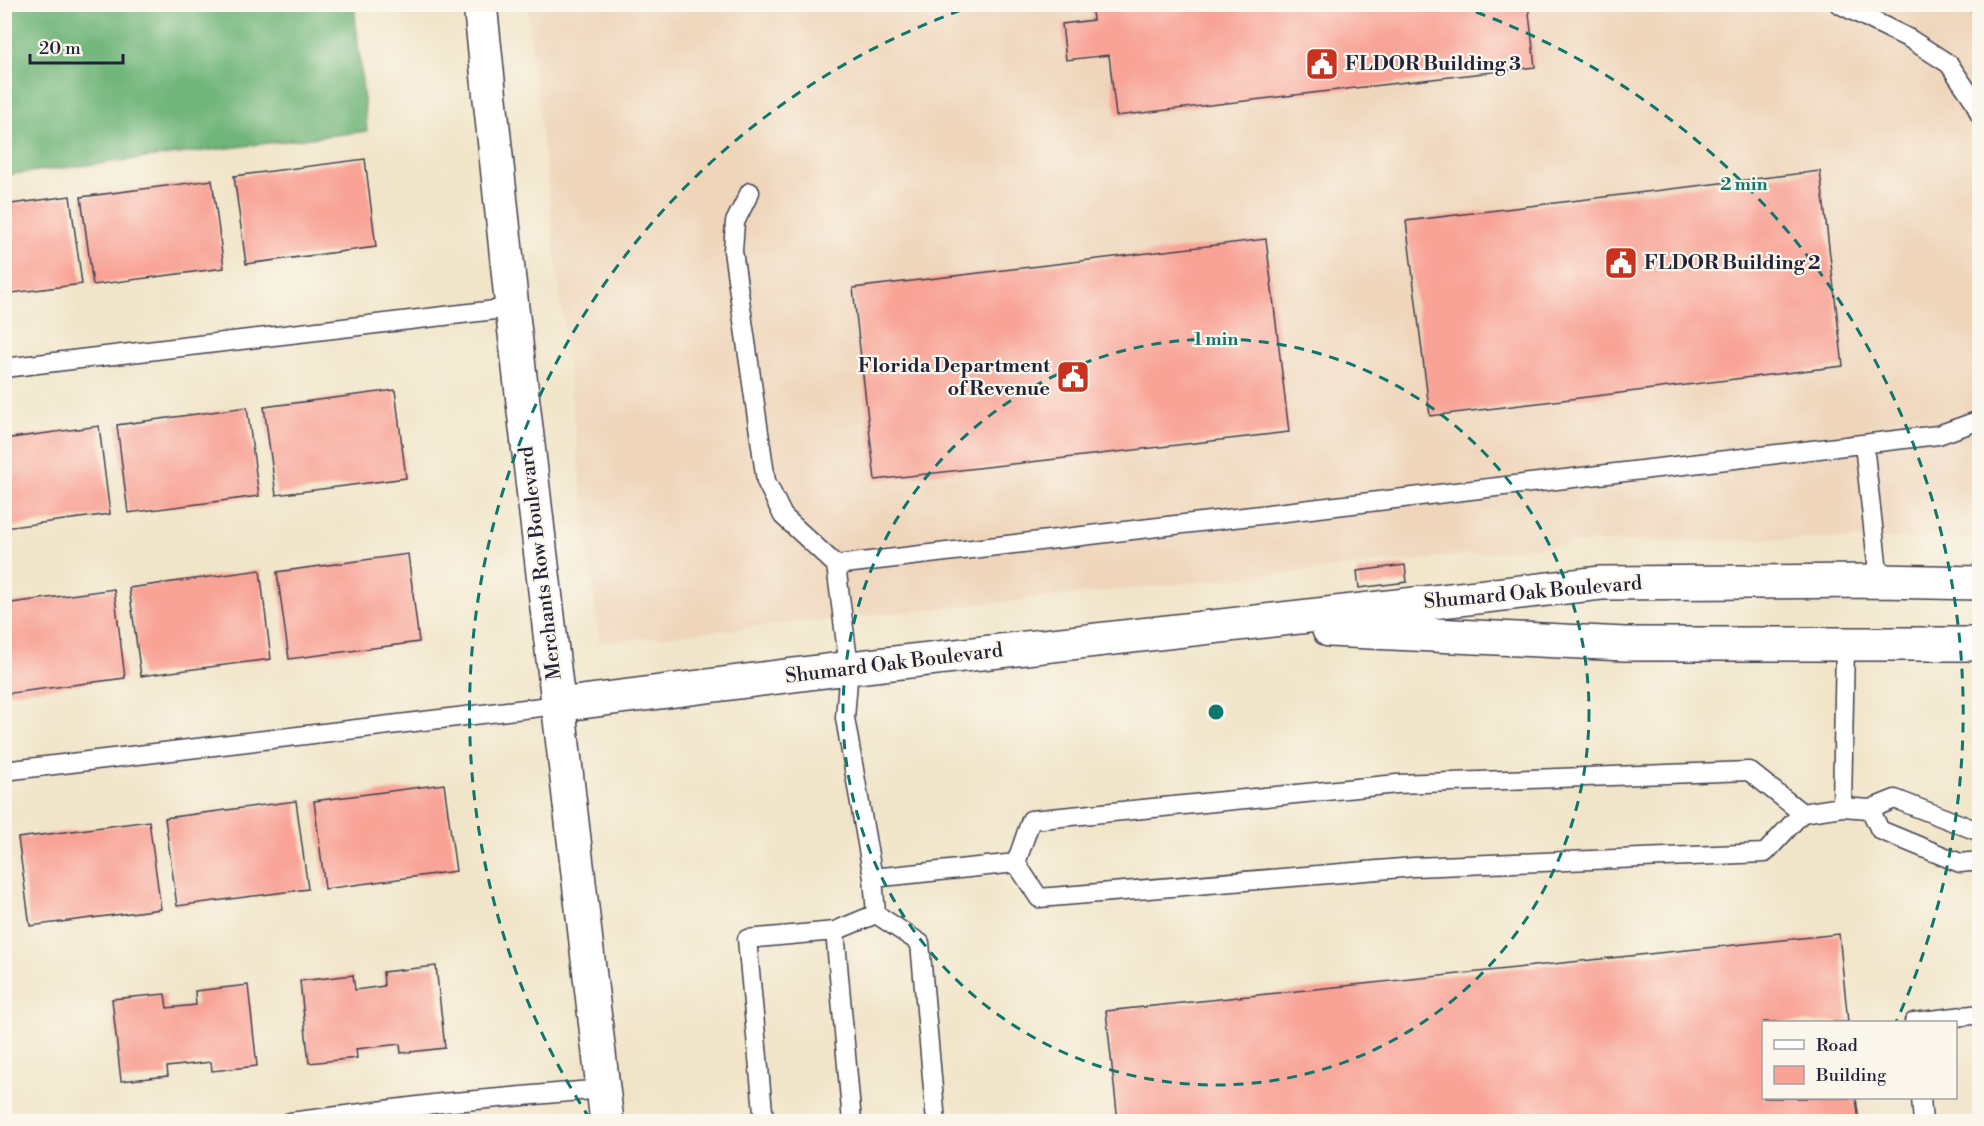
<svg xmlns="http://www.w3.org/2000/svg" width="1984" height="1126" viewBox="0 0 1984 1126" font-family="'Libre Bodoni',serif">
<rect width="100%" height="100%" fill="#fbf7ec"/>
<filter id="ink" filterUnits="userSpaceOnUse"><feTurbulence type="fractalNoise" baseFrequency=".0167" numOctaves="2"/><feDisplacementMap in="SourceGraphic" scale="12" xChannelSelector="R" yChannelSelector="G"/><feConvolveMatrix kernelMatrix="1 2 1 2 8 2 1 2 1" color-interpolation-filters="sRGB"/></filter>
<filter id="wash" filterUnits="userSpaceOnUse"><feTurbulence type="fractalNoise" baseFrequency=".008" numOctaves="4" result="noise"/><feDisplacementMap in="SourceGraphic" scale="24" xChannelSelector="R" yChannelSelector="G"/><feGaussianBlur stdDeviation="1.35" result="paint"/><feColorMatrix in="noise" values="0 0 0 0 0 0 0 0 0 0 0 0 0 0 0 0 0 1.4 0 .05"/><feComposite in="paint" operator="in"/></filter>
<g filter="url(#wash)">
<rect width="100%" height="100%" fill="#f1e5c9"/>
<path fill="#efd6bb" d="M527 5H1979V539H1787L1595 542 599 643Z"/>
<path fill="#6fb579" stroke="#486c5a" stroke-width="1.5" d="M4 5H354L367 131 5 175Z"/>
<g id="blocks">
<path fill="#f8a395" d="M1091 4H1528L1535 67 1116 116 1109 55 1066 60 1062 24 1093 20Z
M365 159 376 247 246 264 234 176Z
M1820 171 1843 366 1430 416 1406 221Z
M212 180 224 268 93 285 81 197Z
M70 196 82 284 4 294V205Z
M1266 239 1289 432 875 480 853 288Z
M395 390 406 478 276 495 264 407Z
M247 407 259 496 128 513 117 425Z
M99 426 110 514 4 528V439Z
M408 554 419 642 289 659 277 572Z
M1405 565 1407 582 1359 588 1357 571Z
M260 570 271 659 141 676 129 588Z
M114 589 125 678 4 694V604Z
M444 784 456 871 325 889 314 801Z
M296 801 308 889 177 906 165 818Z
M149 821 161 909 30 926 18 838Z
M1839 934 1848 1022H1764V1098H1856L1859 1122H1118L1106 1011Z
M436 966 445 1048 401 1053 400 1044 356 1049 357 1058 309 1063 300 981 353 975 355 990 384 986 383 972Z
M248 985 257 1066 212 1071 211 1062 167 1067 168 1076 121 1081 112 999 165 994 167 1008 196 1005 195 991Z"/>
</g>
</g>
<g filter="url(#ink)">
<use href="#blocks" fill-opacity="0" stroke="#413f50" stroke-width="1.5"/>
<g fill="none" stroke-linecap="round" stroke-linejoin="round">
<g stroke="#413f50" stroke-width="21">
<path id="service" d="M1839 4 1910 39 1949 64 1973 99 1980 115
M750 192 735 222 733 251 766 481 783 516 836 565 1938 435 1980 420
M4 368 512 308
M1864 444 1879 581
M836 565 849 668 845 718 873 878 876 914
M4 771 558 705
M1842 807 1870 809 1895 799 1980 832
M1870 809 1880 830 1960 863 1980 861
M1802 813 1842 807 1845 644
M873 878 1016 863 1039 898 1414 867 1765 853 1802 813 1749 771 1397 784 1031 820 1016 863
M835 931 852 1122
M1914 1022 1980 1014
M1921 1098 1923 1122
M290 1122 442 1103 603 1089
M764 1122 747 939 835 931 876 914 920 943 936 1122"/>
</g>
<g stroke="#413f50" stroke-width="36">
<path id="tertiary" d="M480 4 512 308 607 1122
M1329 630 1625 644H1980
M558 705 849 668 1601 583 1879 581 1980 583"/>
</g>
<path stroke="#413f50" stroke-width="4" stroke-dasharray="4.5 4.5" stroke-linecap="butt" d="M1962 4 1980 14"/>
<use href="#service" stroke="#fff" stroke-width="18"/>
<use href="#tertiary" stroke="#fff" stroke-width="33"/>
</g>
</g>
<g fill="none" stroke="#0f766e" stroke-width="3" stroke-dasharray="10 8">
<circle cx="1216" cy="712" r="373"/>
<path d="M590 1119A747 747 0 0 1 973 6M1459 6A747 747 0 0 1 1896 1022"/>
</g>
<defs>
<g id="civic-square" transform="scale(1.725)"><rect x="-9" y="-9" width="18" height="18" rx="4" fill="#c8321e" stroke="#fbf7ec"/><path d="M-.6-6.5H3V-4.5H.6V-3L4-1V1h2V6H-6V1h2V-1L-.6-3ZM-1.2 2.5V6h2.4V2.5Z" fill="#fff"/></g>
</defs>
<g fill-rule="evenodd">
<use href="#civic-square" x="1322" y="64"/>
<use href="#civic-square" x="1621" y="263"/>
<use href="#civic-square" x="1073" y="377"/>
</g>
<g text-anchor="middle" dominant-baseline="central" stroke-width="4.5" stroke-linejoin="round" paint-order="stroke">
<g font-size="20" font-weight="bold" fill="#22223b" stroke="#fbf7ec" text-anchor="start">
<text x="1345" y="64">FLDOR Building 3</text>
<text x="1644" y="263">FLDOR Building 2</text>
<text x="1050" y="366" text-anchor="end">Florida Department<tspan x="1050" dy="23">of Revenue</tspan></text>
</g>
<g font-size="20" fill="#22223b" stroke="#fbf7ec">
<text transform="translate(541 563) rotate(-97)">Merchants Row Boulevard</text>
<text transform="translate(1533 593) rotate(-5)">Shumard Oak Boulevard</text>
<text transform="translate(894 664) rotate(-7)">Shumard Oak Boulevard</text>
</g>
</g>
<circle cx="1216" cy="712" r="9" fill="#0f766e" stroke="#fbf7ec" stroke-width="3"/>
<g font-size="18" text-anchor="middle" font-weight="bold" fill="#0f766e" stroke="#fbf7ec" stroke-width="4.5" stroke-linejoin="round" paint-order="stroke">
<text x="1744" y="190">2 min</text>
<text x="1216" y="345">1 min</text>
</g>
<rect width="1984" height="1126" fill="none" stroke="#fbf7ec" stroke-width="24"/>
<rect x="1762" y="1021" width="195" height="78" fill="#fbf7ec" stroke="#a4a2a5" stroke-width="1.5"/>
<rect x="1774" y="1040" width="30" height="9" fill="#ffffff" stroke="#a4a2a5" stroke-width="1.5"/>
<text x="1816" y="1051" font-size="18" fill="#22223b">Road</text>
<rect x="1774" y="1066" width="30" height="18" fill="#f8a395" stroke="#a4a2a5" stroke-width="1.5"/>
<text x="1816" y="1081" font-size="18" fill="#22223b">Building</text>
<path d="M30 54v9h93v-9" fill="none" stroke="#22223b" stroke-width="3"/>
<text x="39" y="54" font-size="18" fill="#22223b" stroke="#fbf7ec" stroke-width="4.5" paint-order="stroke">20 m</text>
</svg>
